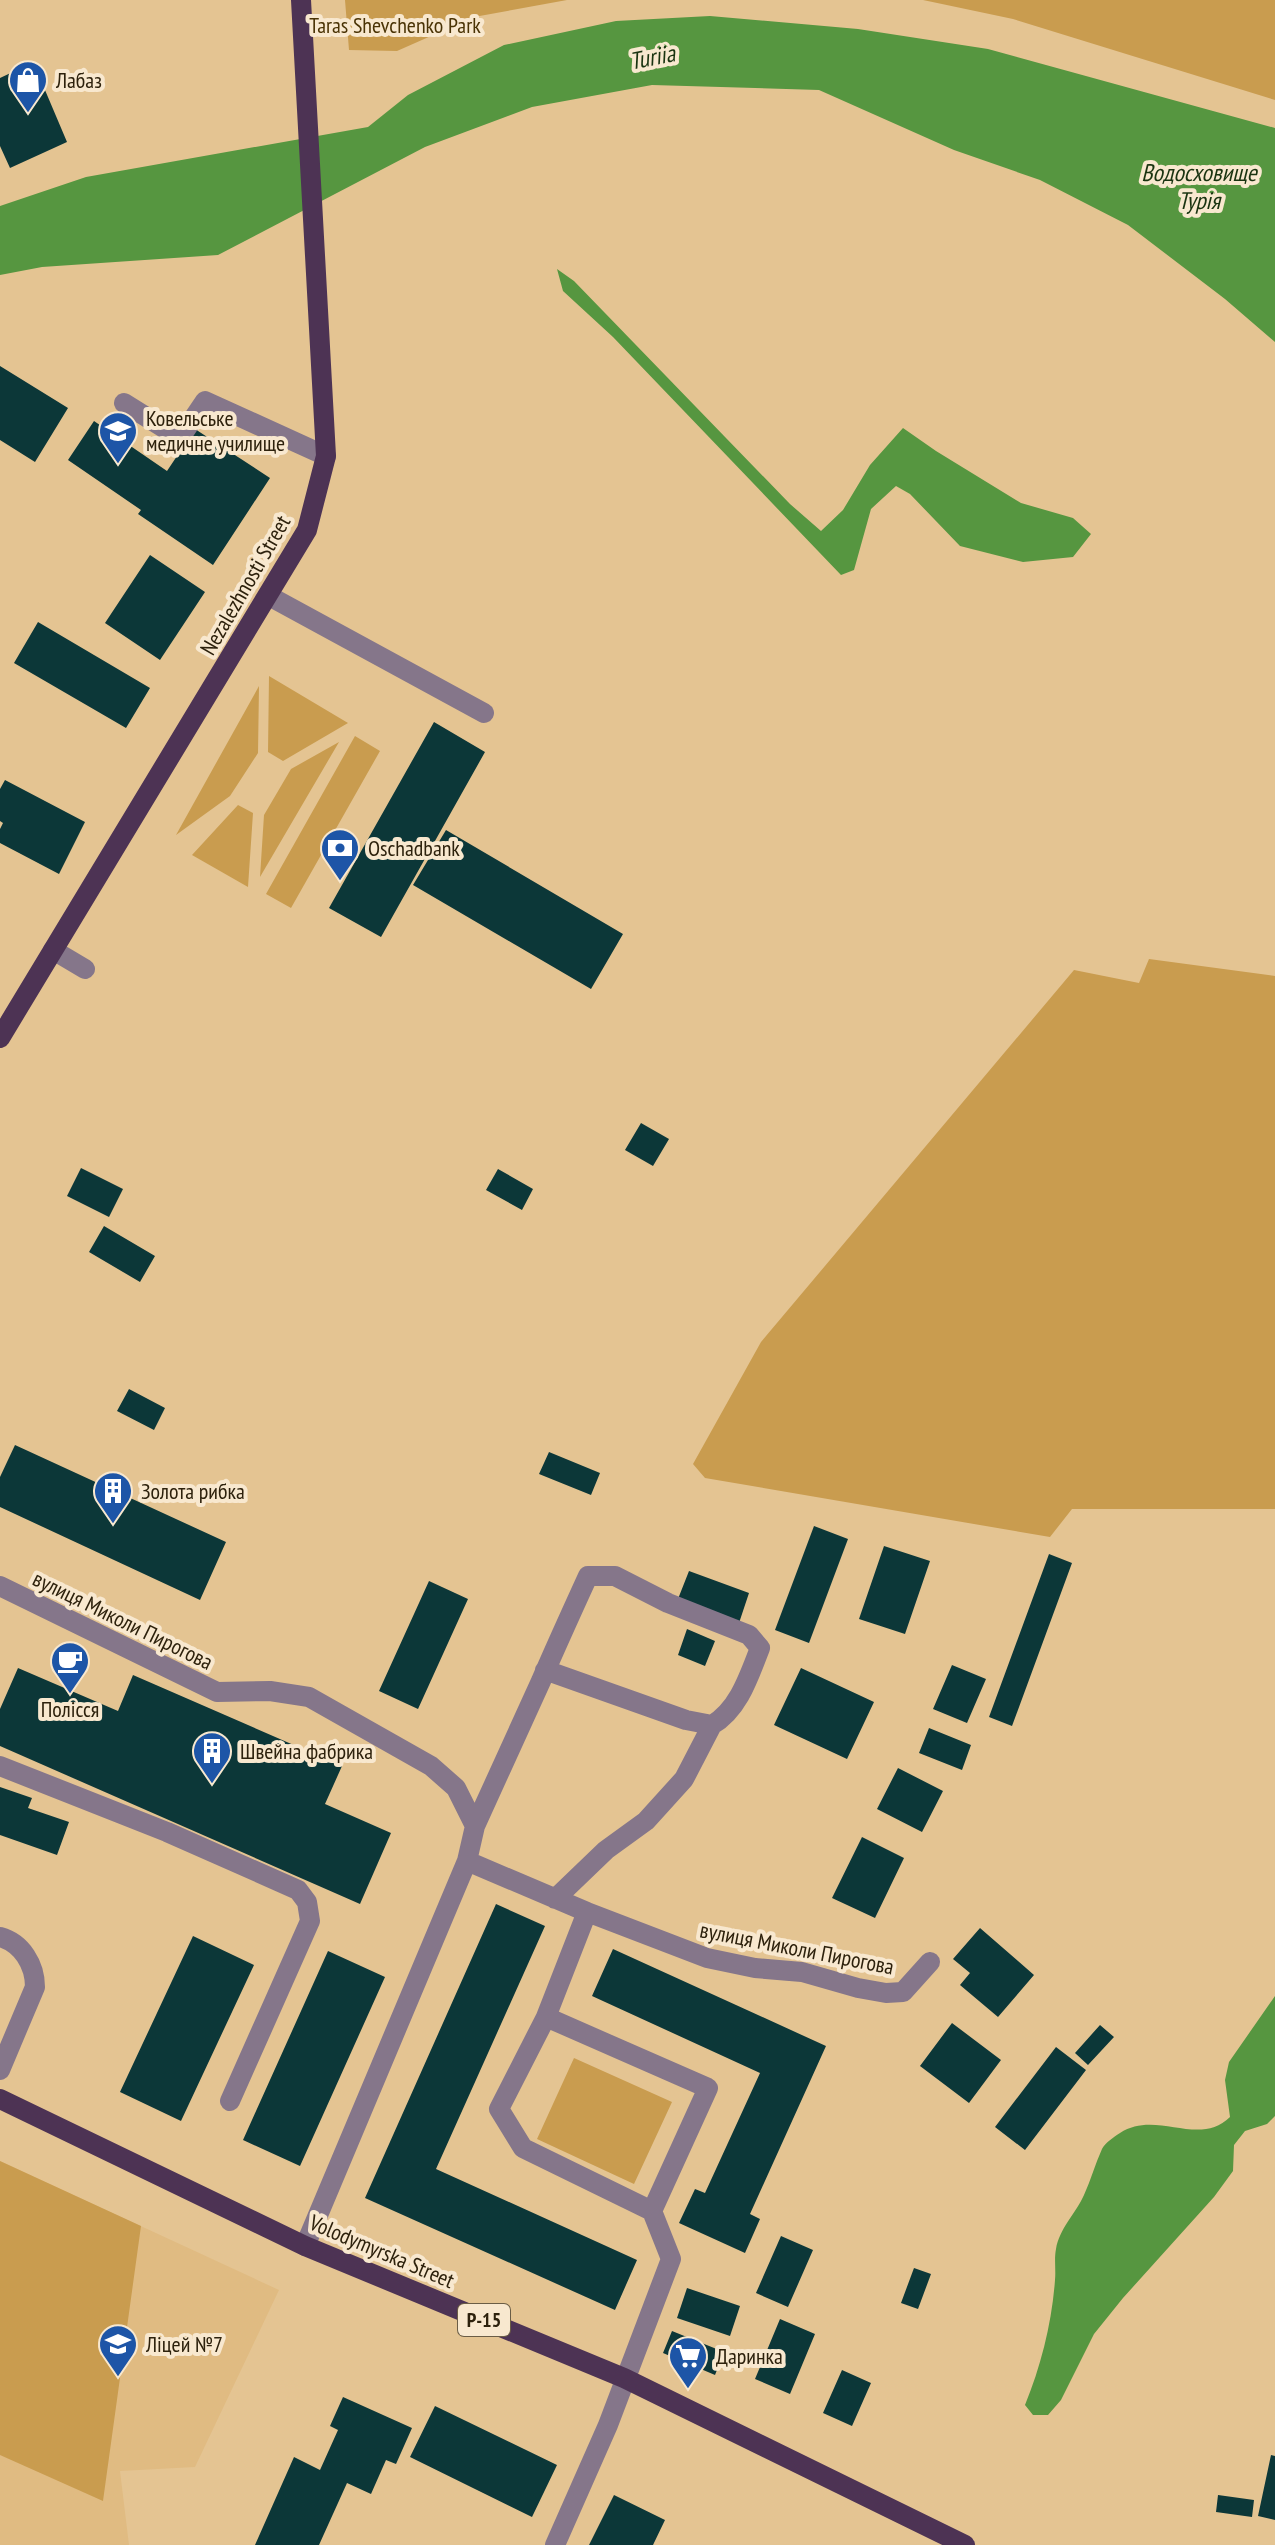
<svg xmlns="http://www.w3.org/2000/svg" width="1275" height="2545" viewBox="0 0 1275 2545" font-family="'PT Sans Narrow',sans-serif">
<rect width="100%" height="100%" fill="#e4c492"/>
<path fill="#e0bb82" d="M0 2161 279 2290 195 2467 120 2471 129 2545H0Z"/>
<path fill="#c99c4f" d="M345 0H567L474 17 397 51 349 50Z
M923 0H1275V100L1013 19Z
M269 676 348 723 283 761 268 752Z
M259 686 258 753 230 796 176 835Z
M355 736 380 751 291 908 266 894Z
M339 742 260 877 264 815 291 769Z
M238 805 253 813 248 887 192 855Z
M1149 959 1275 976V1509H1072L1050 1537 705 1478 693 1464 761 1342 1074 970 1139 983Z
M574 2058 672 2102 634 2184 537 2139Z
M0 2161 141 2226 103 2501 0 2455Z"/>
<path fill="#569640" d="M710 16 858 29 988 49 1275 128V342L1225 299 1128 225 1040 180 954 150 819 90 652 85 532 107 425 147 218 255 42 267 0 275V206L86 177 368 127 408 95 504 45 616 21Z
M557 269 574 281 790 504 821 531 843 510 870 465 903 428 936 451 1021 503 1073 518 1091 534 1073 557 1023 562 960 546 910 494 896 486 871 509 854 570 841 575 613 337 563 291Z
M1275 1996V2116L1267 2124 1245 2131 1234 2145 1233 2171 1214 2197 1123 2298 1094 2334 1061 2400 1048 2415H1033L1025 2405C1041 2366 1052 2322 1055 2280 1056 2270 1054 2259 1056 2249 1059 2229 1076 2213 1084 2195 1091 2180 1095 2164 1102 2149 1105 2143 1114 2137 1120 2133 1156 2109 1199 2148 1230 2117L1225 2080 1229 2062Z"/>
<path fill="#0c3738" d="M17 70 26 91 42 83 67 142 10 168 0 146V78Z
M0 366 68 408 35 462 0 440Z
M94 421 167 471 195 429 270 478 213 565 138 514 141 510 68 460Z
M150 555 205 592 160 660 105 623Z
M38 622 150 688 126 728 14 663Z
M434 722 485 752 381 937 329 908Z
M5 780 85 822 59 874 0 843V829L3 823 0 821V789Z
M446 830 623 934 591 989 413 885Z
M641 1123 669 1139 653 1166 625 1150Z
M81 1168 123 1189 109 1217 67 1196Z
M498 1169 533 1189 522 1210 486 1190Z
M104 1226 155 1256 140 1282 89 1252Z
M129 1389 165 1408 154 1430 117 1411Z
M15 1445 226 1542 200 1600 0 1507V1477Z
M549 1452 600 1473 591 1495 539 1474Z
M814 1526 848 1539 809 1643 775 1630Z
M884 1546 930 1561 905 1634 859 1619Z
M1049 1554 1072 1563 1012 1726 989 1717Z
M689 1571 749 1593 738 1626 676 1604Z
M429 1581 468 1599 418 1709 379 1691Z
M687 1629 715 1641 705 1666 678 1655Z
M952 1665 986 1679 967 1723 933 1709Z
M18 1668 118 1711 133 1675 342 1766 325 1804 391 1833 360 1904 0 1746V1709Z
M801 1668 874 1702 847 1759 774 1725Z
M929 1728 971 1745 962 1770 919 1753Z
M898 1768 943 1791 922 1832 877 1809Z
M0 1787 32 1798 28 1808 69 1822 57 1855 0 1835Z
M862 1837 904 1858 875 1918 832 1898Z
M496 1904 545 1926 436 2169 637 2260 615 2310 365 2198Z
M980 1928 1034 1975 998 2017 960 1985 970 1973 953 1959Z
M193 1936 254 1965 181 2121 120 2092Z
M613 1949 826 2046 750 2214 760 2219 745 2253 679 2223 695 2189 705 2193 760 2073 592 1996Z
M328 1951 385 1977 300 2166 243 2140Z
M952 2023 1001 2060 969 2103 920 2066Z
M1100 2025 1114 2037 1088 2065 1075 2053Z
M1056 2047 1086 2070 1025 2150 995 2127Z
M781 2236 813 2250 788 2307 756 2293Z
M914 2268 931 2274 918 2309 901 2303Z
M687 2288 740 2306 730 2336 677 2318Z
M780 2319 815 2334 790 2394 755 2379Z
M672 2331 724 2352 715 2375 663 2353Z
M842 2370 871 2383 852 2426 823 2413Z
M343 2397 412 2428 396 2464 386 2460 371 2494 347 2483 319 2545H255L294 2457 320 2470 338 2430 330 2426Z
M435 2406 557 2465 532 2517 410 2457Z
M1271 2455 1275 2456V2520L1258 2516Z
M614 2495 665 2520 653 2545H589Z
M1218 2495 1254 2500 1252 2517 1216 2512Z"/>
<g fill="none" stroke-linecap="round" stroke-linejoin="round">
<path stroke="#85768a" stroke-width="20" d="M124 403 180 438 205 401 326 456
M269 596 484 713
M53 950 85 969
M0 1586 217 1692 270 1691 309 1697 431 1766 456 1788 475 1826 467 1861 305 2246
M0 1766 167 1832 298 1890 307 1902 310 1921 230 2101
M475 1826 541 1681C556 1646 572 1611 588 1576H615L668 1603 749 1635 760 1648C749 1676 739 1709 712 1725L686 1720 545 1670
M467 1861 587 1912 707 1958 755 1968 802 1972 858 1988 886 1993 903 1992 930 1962
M555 1899 606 1850 646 1821 684 1779 712 1725
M0 1937C22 1943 35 1965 35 1987L0 2070
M546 2017 499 2109 523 2148 652 2211 708 2088 546 2017 587 1912
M555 2545 608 2425 671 2259 652 2211"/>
<path stroke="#4d3354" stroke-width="20" d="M0 1038 307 530 326 456 301 0
M0 2099 305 2246 624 2378 965 2545"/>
</g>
<defs>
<g id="shop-pin" transform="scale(2)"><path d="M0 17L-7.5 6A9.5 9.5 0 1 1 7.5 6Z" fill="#1d55a7" stroke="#f8e8cf"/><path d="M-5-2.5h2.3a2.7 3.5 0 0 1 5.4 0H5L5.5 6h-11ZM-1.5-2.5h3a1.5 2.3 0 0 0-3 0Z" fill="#fff"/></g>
<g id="university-pin" transform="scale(2)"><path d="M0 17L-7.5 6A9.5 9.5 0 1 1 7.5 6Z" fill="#1d55a7" stroke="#f8e8cf"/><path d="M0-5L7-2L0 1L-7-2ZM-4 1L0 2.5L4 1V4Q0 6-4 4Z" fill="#fff"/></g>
<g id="bank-pin" transform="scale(2)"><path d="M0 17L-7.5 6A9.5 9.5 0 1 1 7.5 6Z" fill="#1d55a7" stroke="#f8e8cf"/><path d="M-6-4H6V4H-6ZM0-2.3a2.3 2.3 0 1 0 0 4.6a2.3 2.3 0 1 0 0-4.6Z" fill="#fff"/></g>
<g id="building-pin" transform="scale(2)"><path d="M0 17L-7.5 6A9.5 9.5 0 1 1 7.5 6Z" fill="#1d55a7" stroke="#f8e8cf"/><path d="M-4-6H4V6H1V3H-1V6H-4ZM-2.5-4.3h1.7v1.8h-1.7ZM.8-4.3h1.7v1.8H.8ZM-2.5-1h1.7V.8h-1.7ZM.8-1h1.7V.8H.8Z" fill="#fff"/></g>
<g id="cafe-pin" transform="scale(2)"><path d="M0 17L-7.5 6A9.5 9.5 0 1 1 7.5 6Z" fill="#1d55a7" stroke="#f8e8cf"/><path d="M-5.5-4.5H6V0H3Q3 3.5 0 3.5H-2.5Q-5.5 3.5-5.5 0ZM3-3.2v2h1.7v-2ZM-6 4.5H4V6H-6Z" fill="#fff"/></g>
<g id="school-pin" transform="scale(2)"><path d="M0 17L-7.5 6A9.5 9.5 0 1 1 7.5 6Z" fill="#1d55a7" stroke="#f8e8cf"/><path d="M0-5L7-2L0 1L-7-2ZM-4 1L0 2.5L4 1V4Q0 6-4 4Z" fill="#fff"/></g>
<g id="supermarket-pin" transform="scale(2)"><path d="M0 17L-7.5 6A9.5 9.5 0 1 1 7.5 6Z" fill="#1d55a7" stroke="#f8e8cf"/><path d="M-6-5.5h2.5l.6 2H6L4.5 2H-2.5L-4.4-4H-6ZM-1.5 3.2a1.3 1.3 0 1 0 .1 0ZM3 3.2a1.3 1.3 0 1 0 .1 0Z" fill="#fff"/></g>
</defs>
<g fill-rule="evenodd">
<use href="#shop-pin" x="28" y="80"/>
<use href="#university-pin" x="118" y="431"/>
<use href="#bank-pin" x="340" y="848"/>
<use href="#building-pin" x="113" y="1491"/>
<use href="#cafe-pin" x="70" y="1661"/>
<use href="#building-pin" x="212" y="1751"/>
<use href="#school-pin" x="118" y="2344"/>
<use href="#supermarket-pin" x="688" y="2356"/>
</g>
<g text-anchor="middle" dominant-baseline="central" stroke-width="8" stroke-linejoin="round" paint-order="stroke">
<rect fill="#f8e8cf" stroke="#6a5d46" stroke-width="2" x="458" y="2304" width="52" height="32" rx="6"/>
<g font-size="20" font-weight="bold" fill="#2d210c">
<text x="484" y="2320">Р-15</text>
</g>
<g font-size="22" fill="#4a3305" stroke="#f8e8cf">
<text x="395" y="25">Taras Shevchenko Park</text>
</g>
<g font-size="22" fill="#2d210c" stroke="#f8e8cf" text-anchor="start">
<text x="56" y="80">Лабаз</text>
<text x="146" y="418">Ковельське<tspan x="146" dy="25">медичне училище</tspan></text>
<text x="368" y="848">Oschadbank</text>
<text x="141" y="1491">Золота рибка</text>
<text x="70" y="1709" text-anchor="middle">Полісся</text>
<text x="240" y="1751">Швейна фабрика</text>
<text x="146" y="2344">Ліцей №7</text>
<text x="716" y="2356">Даринка</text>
</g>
<g font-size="22" fill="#2d210c" stroke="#f8e8cf">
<text transform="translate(245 585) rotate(-60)">Nezalezhnosti Street</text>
<text transform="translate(123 1620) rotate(26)">вулиця Миколи Пирогова</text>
<text transform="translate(797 1948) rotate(11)">вулиця Миколи Пирогова</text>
<text transform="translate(382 2251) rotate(23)">Volodymyrska Street</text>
</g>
<g font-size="24" font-style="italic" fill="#193310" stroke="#f8e8cf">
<text transform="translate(652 57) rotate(-11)">Turiia</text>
<text x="1199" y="172">Водосховище<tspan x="1199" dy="28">Турія</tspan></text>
</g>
</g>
</svg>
